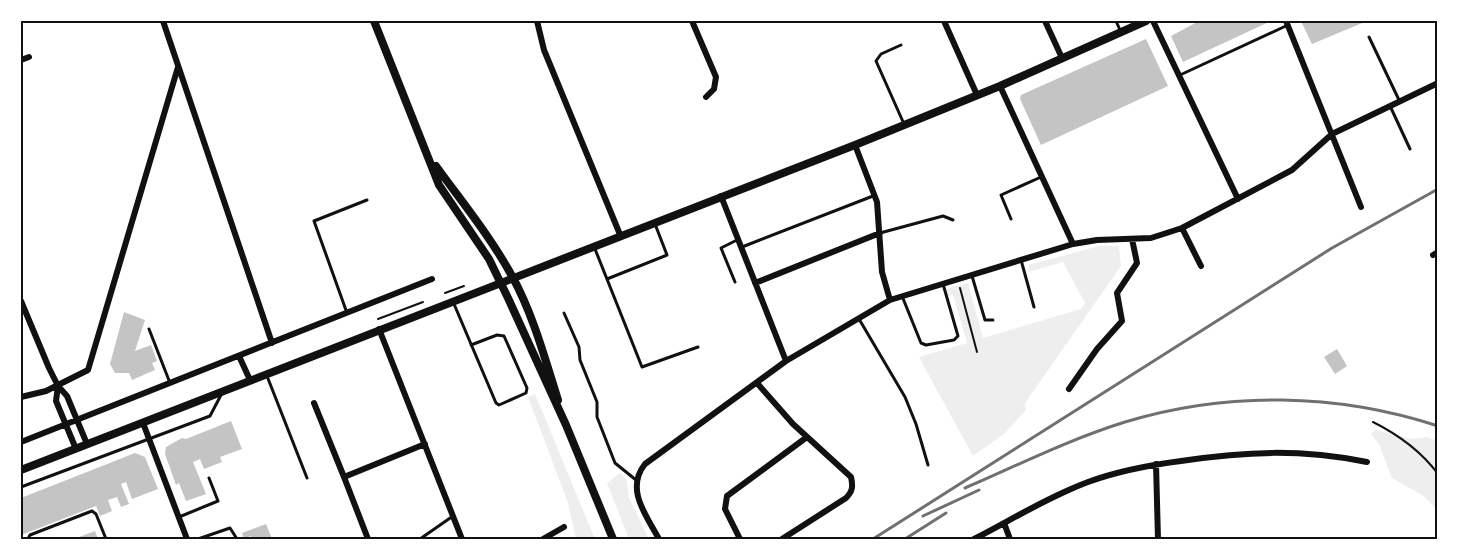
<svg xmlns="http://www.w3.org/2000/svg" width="1459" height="560" viewBox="0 0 1459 560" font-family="Manrope,sans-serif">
<rect width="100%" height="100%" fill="#fff"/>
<path fill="#eee" d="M1099 246H1119L1121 266 1025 403 1026 410 1005 433 973 456 919 357 967 343 953 295 948 296 947 289 968 283 983 338 1081 309 1085 303 1063 262 1028 272 1029 265Z
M535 394 595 539H576L568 503 528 397Z
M1375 430 1411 439 1427 437 1438 441V510L1422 495 1392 478 1379 444 1371 434Z
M620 473 627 480 629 498 649 539H629L607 483Z"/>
<path fill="#c4c4c4" d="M1199 21H1271L1183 62 1171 36Z
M1301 21H1367L1312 44Z
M1146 39 1168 86 1041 145 1020 99 1021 95Z
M124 312 145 320 135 351 151 345 157 361 152 363 155 370 132 380 129 373H115L110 364Z
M1337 349 1347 366 1335 374 1324 357Z
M231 421 242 449 220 457 222 462 204 469 200 459 193 462 206 494 186 501 179 483 176 485 165 454 166 447 182 438 186 439Z
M135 453 145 457 158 489 132 499 126 482 121 484 129 504 121 507 117 497 108 500 112 511 100 516 96 506 21 535V498Z
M266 524 272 539H252L251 536 244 539 242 533Z
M95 531 98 539H74Z"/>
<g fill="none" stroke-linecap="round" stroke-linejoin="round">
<path stroke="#111" stroke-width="2" d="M960 288 977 352
M445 293 464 286
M378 319 423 302
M1373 422C1399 435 1421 451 1438 474"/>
<path stroke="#111" stroke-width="3" d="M1116 21 1120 30
M1369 37 1399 100
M901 45 881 54 876 61 904 124
M1180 75 1288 25
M1391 108 1410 149
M1011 219 1001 195 1041 177
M880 233 943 216 953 220
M742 247 873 196
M595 249 642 367 698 347
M1021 260 1034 307
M972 276 985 320H993
M607 279 667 255 655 224
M735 282 721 248 737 240
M902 296 921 343 926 345 954 340 958 336 943 284
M454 304 496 403 499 405 526 393 527 388 504 336 497 335 471 345
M347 313 314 221 367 200
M564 313 579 347 580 360 597 402V417L615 463 636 480
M859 319 905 397 916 424 928 465
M149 329 170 383
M267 376 307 478
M21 487 210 416 221 395
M179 517 218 501 209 478
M28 539 30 535 92 511 96 514 106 539
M198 539 230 528 237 539
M420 539 453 516"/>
<path stroke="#111" stroke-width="6" d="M163 21 272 343
M537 21 544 50 621 237
M692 21 716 77 714 89 706 97
M944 21 977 95
M1045 21 1062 58
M1153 21 1238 199
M1286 21 1361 207
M21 60 29 57
M1000 86 1073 244
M855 145 877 202 882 272 890 300
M721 196 786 361
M1182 228 1201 266
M1433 255 1438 252
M755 283 880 233
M21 301 49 368 58 386 67 396 87 444
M379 329 462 539
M239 356 250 380
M757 383 793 424 851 477C853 486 853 491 846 498L782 539
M58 386 56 401 76 449
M1069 389 1097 349 1122 321 1117 293 1137 263 1132 239
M21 397 46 391 88 370 178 67
M314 403 344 477
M143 423 187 539
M21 442 432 279
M1156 464 1158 539
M1004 523 1010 539
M368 539 344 477 425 444
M543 539 564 527
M659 539C646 515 625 489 645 464L786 361 890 300 1073 244 1097 240 1151 238 1182 228 1292 170 1332 134 1438 83
M740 539 725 509 727 496 807 437
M974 539C1011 520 1048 497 1088 482 1118 471 1150 465 1181 461 1247 451 1301 449 1367 462"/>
<path stroke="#111" stroke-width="8" d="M374 21 439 185 489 259 508 298 566 425 613 539
M436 166C462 202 490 236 512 276 533 314 545 359 558 400"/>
<path stroke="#111" stroke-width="8" d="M21 470 855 145 1000 86 1146 21"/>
<path stroke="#707070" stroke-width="3" d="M965 488C1018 465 1070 439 1125 422 1227 391 1337 393 1438 426
M923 516 979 490
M873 539 1332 248 1438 189
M905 539 946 513"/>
</g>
<rect width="1459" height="560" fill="none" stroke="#ffffff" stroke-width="45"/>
<rect x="22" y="22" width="1414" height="516" fill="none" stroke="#111" stroke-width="2"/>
</svg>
